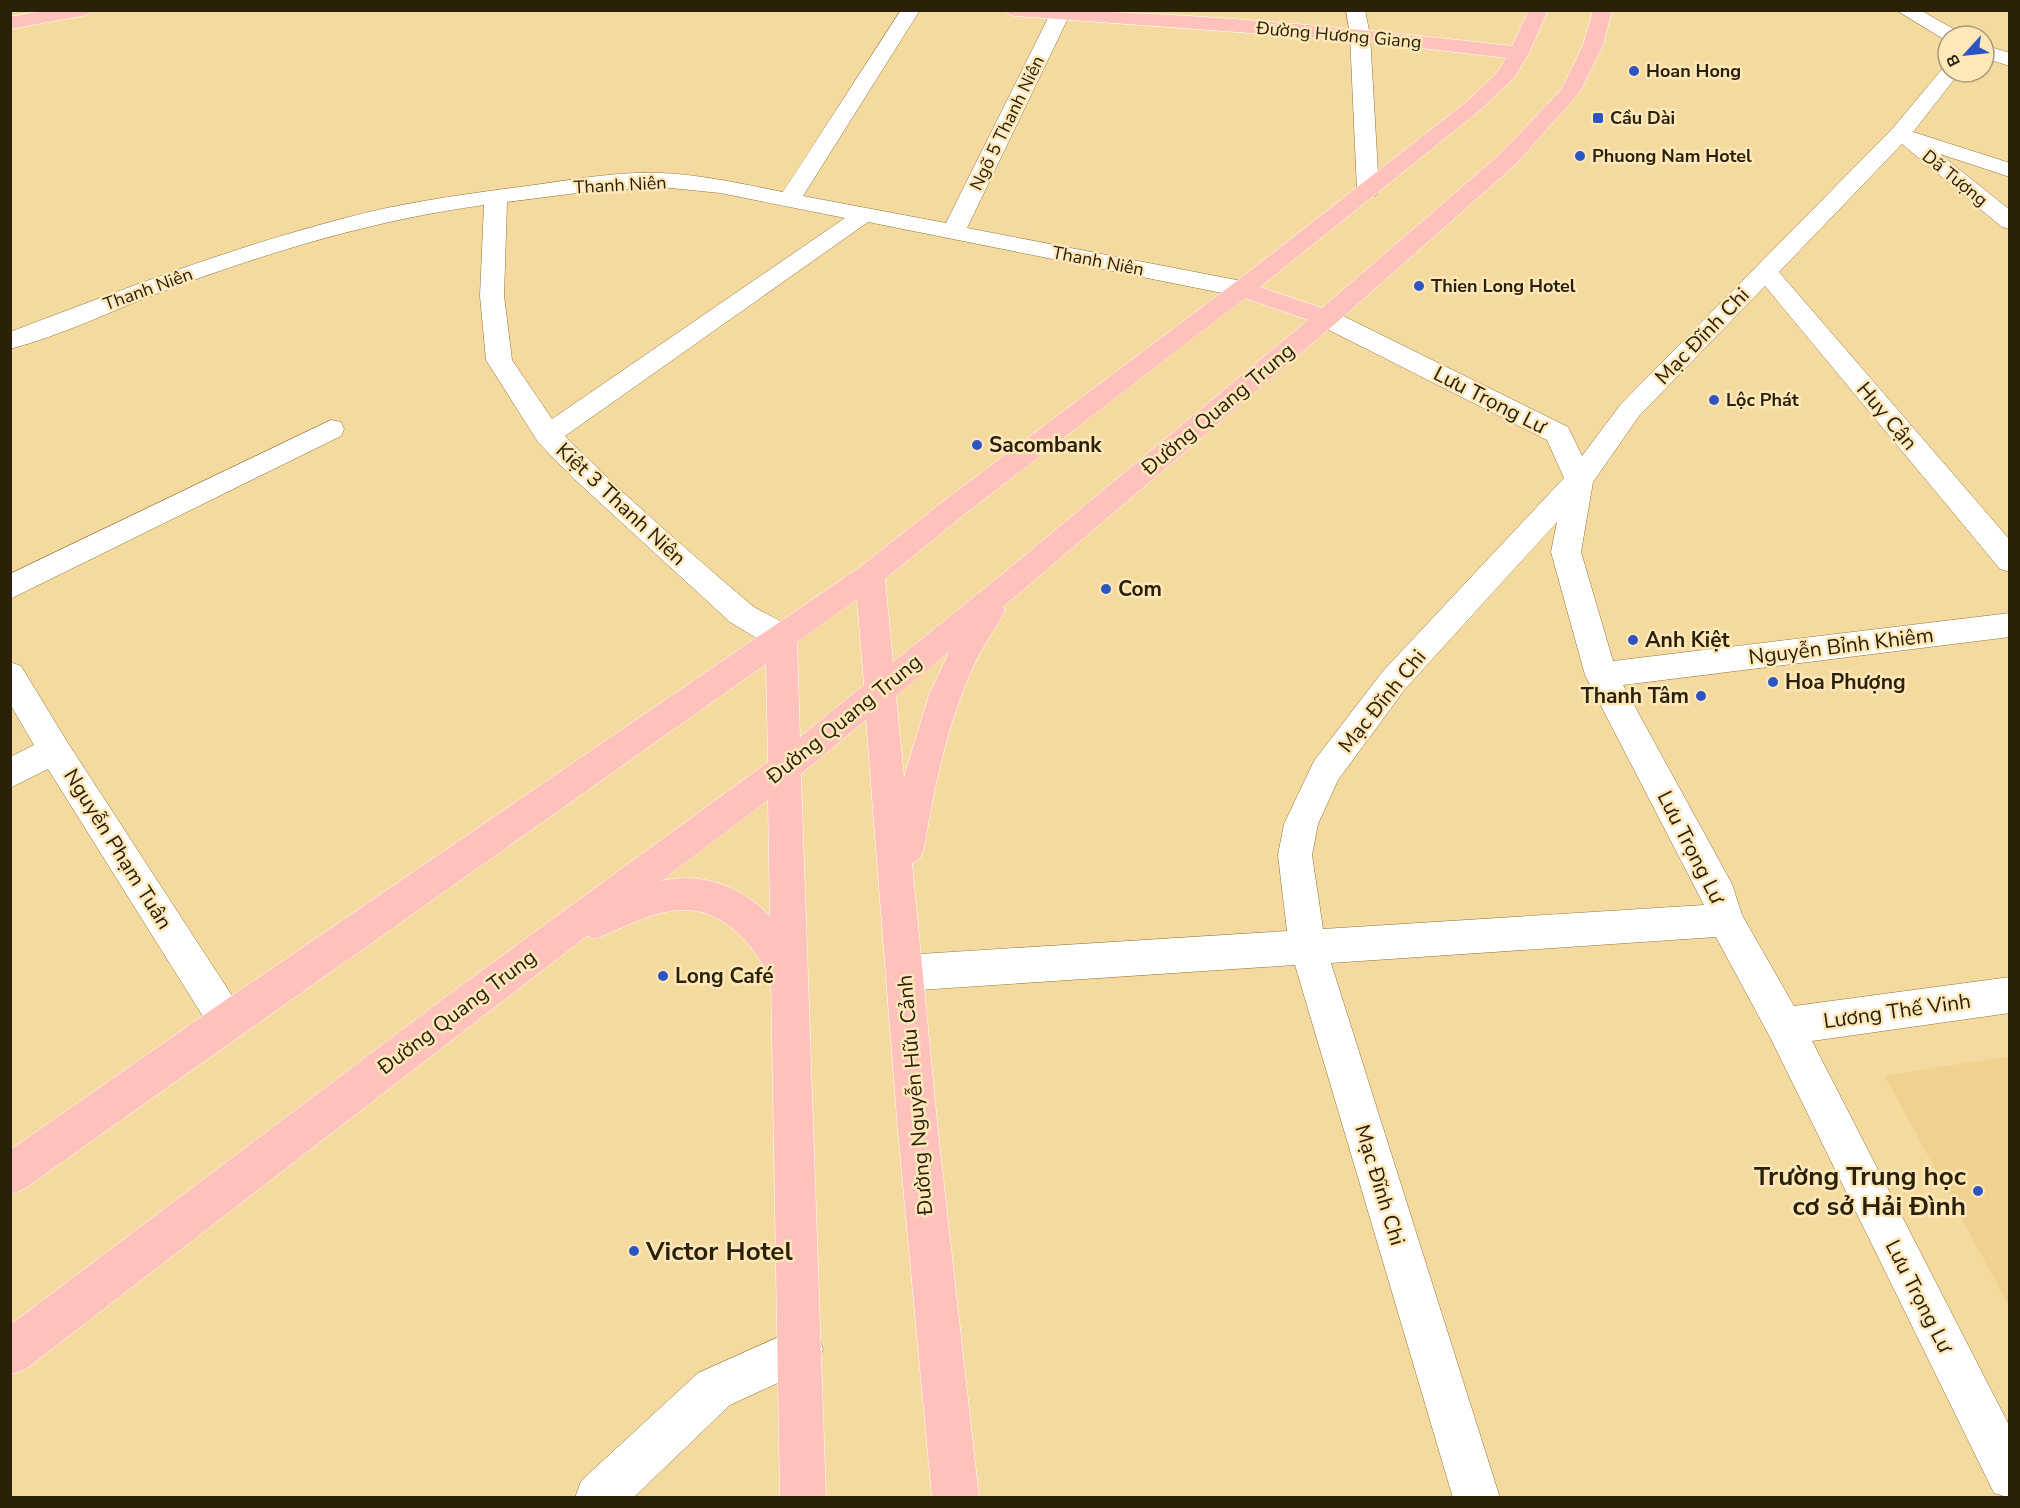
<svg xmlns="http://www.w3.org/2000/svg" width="2020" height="1508" viewBox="0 0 2020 1508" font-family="'Nunito Sans',sans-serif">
<rect width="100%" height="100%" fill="#f5da9f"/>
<path fill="#f0d18f" d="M2009 1056H2010L2009 1306 1885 1076Z"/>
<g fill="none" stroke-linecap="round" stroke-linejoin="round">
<g stroke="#8e753d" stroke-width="1">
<path id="minor" d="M901 10H920L803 196 946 223 1050 14 1053 10H1067L1070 14 967 228 1242 281 1251 284 1254 289 1251 294 1242 297 868 222 565 436C623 495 686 549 749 603 764 616 787 619 796 637L792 646 781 649 770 646 730 622 571 476 538 442 486 360 480 296 484 205C374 220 268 252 164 291 113 310 63 335 10 349V332C121 290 230 248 345 218 404 202 466 194 527 186 571 180 618 171 662 173 703 175 743 184 783 192ZM661 187 720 193 845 218 552 419 512 360 504 296 507 202 593 191Z
M1346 10H1365L1370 35 1379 190 1376 195 1368 197 1360 195 1357 190 1350 35Z
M1896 10H1920L1959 32 1962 36H1948V41L1945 40Z
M1984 45 2010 53V66L1984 58Z
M1948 66V72H1960L1913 132 2010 163V177L1940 154 2010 210V229L2002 227 1902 144 1779 272 2010 540V572L2000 569 1765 286 1639 416 1593 482 1581 552 1613 661 2010 613V637L1623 685 1732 884 1742 915 1794 1006 2010 977V1013L1812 1041 2010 1427V1498L1994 1493 1771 1039 1716 937 1331 963 1500 1498H1453L1295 965 904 991 891 986 885 973 891 960 904 955 1287 931 1278 855 1284 824 1314 761 1383 671 1564 478 1547 440 1317 324 1314 318 1317 312 1326 310 1335 312 1568 427 1582 456 1621 404 1893 128 1943 68ZM1557 522 1551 552 1585 675 1704 905 1323 929 1312 855 1318 824 1338 780 1405 689Z
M331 420 341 422 344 429 341 436 10 599V574Z
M10 662 21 666 66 740 240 1008 246 1021 240 1034 227 1040 214 1034 48 769 10 788V757L34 745 10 704Z
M801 1327 817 1333 823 1349 817 1365 730 1405 633 1498H575L581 1481 698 1373Z"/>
</g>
<g stroke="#fff" stroke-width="1">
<path id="major" d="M47 10H91L89 14 82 16 10 29V17Z
M1006 10C1175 10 1344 27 1512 46L1529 10H1548L1529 53 1514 78 1479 111 1260 287 1322 308 1499 155 1561 90 1583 45 1593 10H1612L1603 45 1580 92 1515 165 1335 324 1003 607 1005 611C995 630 982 647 973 667 947 725 934 787 924 849L919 860 912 863 938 1131 979 1498H932L898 1131 866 720 801 774 826 1498H780L771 980C762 961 749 942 733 929 686 890 643 920 595 939L587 936 26 1369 10 1375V1325L451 993 768 762 766 664 24 1189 10 1195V1150L214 1008 860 567 945 500 1233 284 1465 103 1496 74 1506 58 1360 41 1015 16 1008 14ZM1245 298 1308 320 1000 576 893 662 885 579 965 514ZM857 599 864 685 800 737 797 642ZM949 652 929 695 904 777 896 696ZM768 800 770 916C742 887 701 871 661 881Z"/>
</g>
<use href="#minor" fill="#fff" fill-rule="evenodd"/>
<use href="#major" fill="#ffc1bb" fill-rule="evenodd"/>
</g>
<g fill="#2d54c3" stroke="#fee8b9" stroke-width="2">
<circle cx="1634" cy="71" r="6"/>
<rect x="1592" y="112" width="12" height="12" rx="3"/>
<circle cx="1580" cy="156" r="6"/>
<circle cx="1419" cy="286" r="6"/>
<circle cx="1714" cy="400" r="6"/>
<circle cx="977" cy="445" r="6"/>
<circle cx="1106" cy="589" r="6"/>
<circle cx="1633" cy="640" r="6"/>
<circle cx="1773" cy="682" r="6"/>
<circle cx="1701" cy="696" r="6"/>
<circle cx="663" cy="976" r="6"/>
<circle cx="1978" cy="1191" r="6"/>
<circle cx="634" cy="1251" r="6"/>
</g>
<g text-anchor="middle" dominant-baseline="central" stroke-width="5" stroke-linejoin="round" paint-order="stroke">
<g font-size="18" fill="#2b2109" stroke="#fee8b9">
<text transform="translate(1339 35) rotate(5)">Đường Hương Giang</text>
<text transform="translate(1007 123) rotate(-64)">Ngõ 5 Thanh Niên</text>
<text transform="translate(1955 178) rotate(39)">Dã Tượng</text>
<text transform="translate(620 185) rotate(-3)">Thanh Niên</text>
<text transform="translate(1098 261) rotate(11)">Thanh Niên</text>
<text transform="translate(148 289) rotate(-20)">Thanh Niên</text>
</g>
<g font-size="18" font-weight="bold" fill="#2b2109" stroke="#fee8b9" text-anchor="start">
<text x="1646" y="71">Hoan Hong</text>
<text x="1610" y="118">Cầu Dài</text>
<text x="1592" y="156">Phuong Nam Hotel</text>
<text x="1431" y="286">Thien Long Hotel</text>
<text x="1726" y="400">Lộc Phát</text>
</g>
<g font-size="21" fill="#2b2109" stroke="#fee8b9">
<text transform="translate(1702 336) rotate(-46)">Mạc Đĩnh Chi</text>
<text transform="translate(1490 400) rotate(27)">Lưu Trọng Lư</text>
<text transform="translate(1218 409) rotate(-40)">Đường Quang Trung</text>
<text transform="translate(1887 416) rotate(50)">Huy Cận</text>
<text transform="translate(621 504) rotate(43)">Kiệt 3 Thanh Niên</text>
<text transform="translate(1841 646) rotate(-7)">Nguyễn Bỉnh Khiêm</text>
<text transform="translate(1382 701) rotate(-51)">Mạc Đĩnh Chi</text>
<text transform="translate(844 719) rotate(-39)">Đường Quang Trung</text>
<text transform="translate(1691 847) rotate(63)">Lưu Trọng Lư</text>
<text transform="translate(118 849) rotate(58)">Nguyễn Phạm Tuân</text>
<text transform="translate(1897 1011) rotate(-8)">Lương Thế Vinh</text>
<text transform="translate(457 1012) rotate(-37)">Đường Quang Trung</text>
<text transform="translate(915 1095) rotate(-95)">Đường Nguyễn Hữu Cảnh</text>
<text transform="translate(1380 1185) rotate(73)">Mạc Đĩnh Chi</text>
<text transform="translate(1919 1296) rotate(63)">Lưu Trọng Lư</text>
</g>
<g font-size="21" font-weight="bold" fill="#2b2109" stroke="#fee8b9" text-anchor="start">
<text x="989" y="445">Sacombank</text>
<text x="1118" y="589">Com</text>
<text x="1645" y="640">Anh Kiệt</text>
<text x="1785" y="682">Hoa Phượng</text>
<text x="1689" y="696" text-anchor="end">Thanh Tâm</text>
<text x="675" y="976">Long Café</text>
</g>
<g font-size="26" font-weight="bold" fill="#2b2109" stroke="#fee8b9" text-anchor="end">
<text x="1966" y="1176">Trường Trung học<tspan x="1966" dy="30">cơ sở Hải Đình</tspan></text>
<text x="646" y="1251" text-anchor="start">Victor Hotel</text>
</g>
</g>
<rect width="2020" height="1508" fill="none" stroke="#2b2109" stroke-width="24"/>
<g transform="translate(1966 54) rotate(243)"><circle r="28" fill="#fee8b9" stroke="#aa9873" stroke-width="1.5"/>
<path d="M0-4.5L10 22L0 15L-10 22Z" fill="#2d54c3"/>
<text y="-9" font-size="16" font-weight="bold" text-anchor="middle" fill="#2b2109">B</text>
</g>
</svg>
